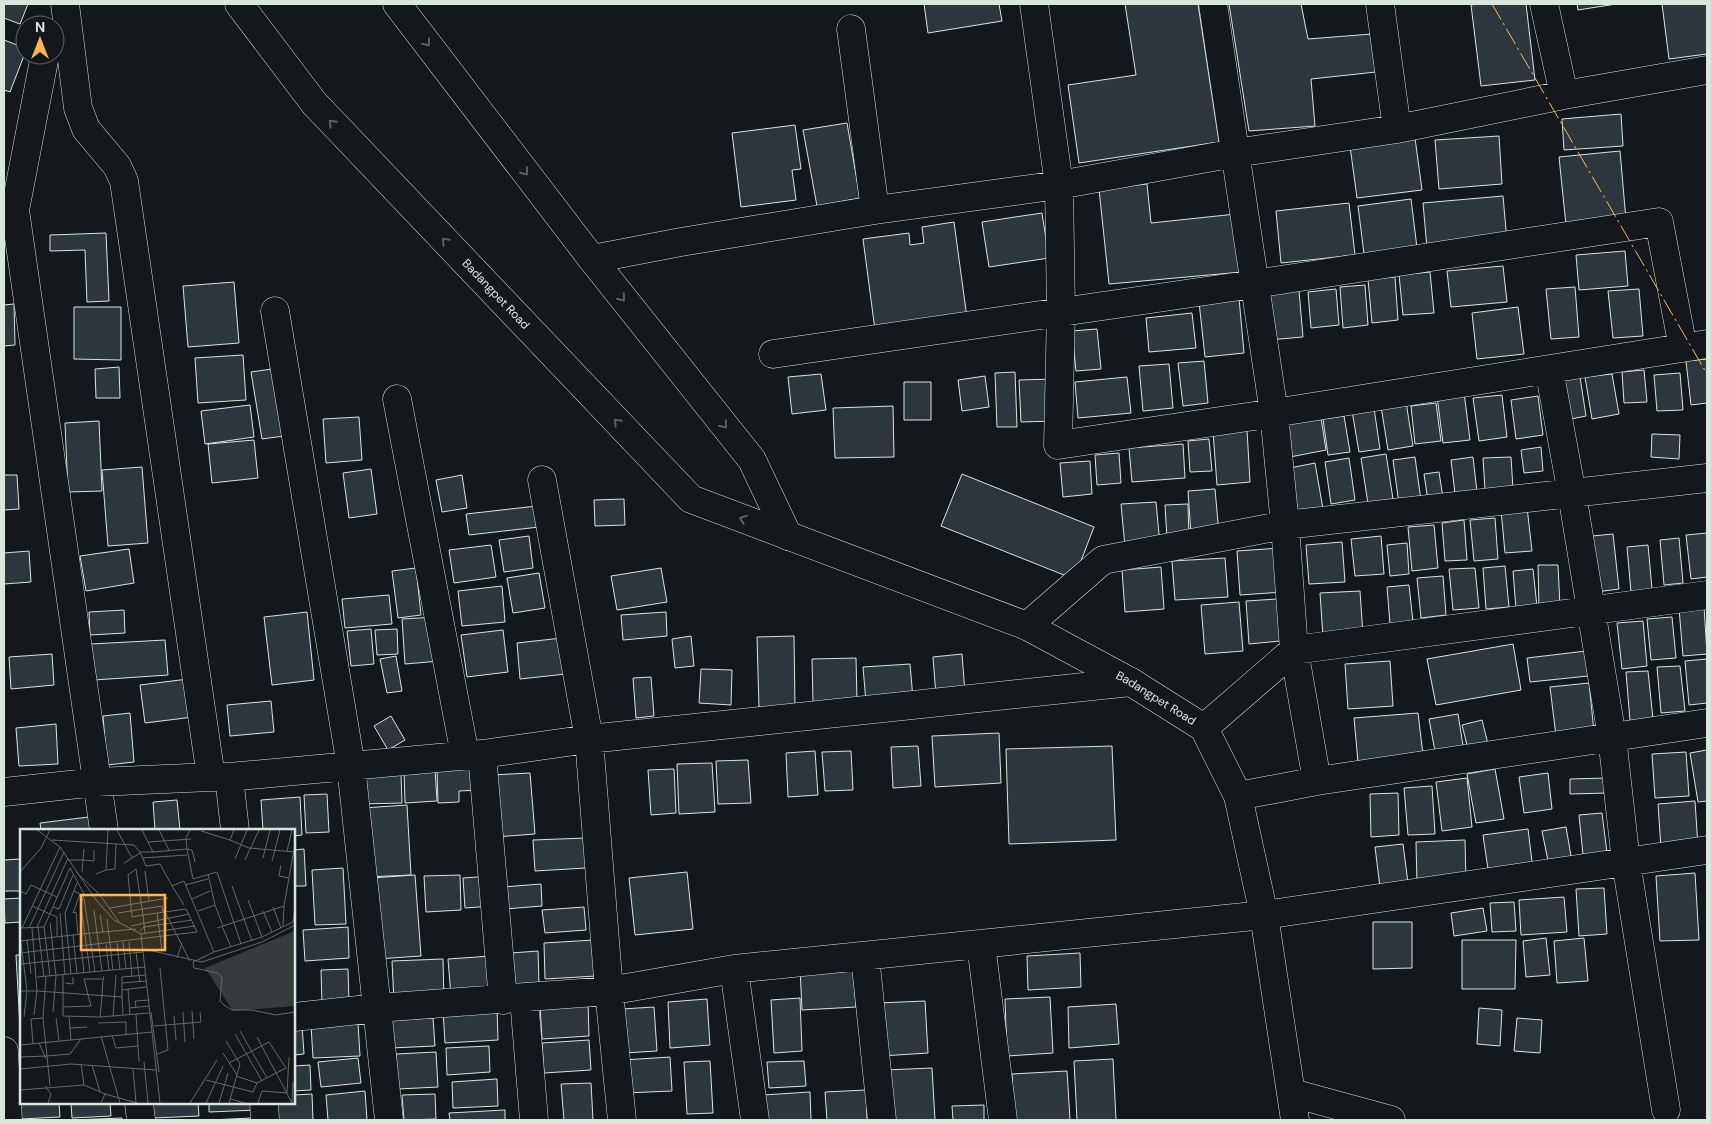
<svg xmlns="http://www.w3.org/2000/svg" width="1711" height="1124" viewBox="0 0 1711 1124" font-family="'DM Sans',sans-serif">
<rect width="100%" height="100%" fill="#14181c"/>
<path fill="#2c363c" stroke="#d8e6dc" d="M4 4H28L20 24 4 18Z
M924 4H999L1002 21 928 33Z
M1125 4H1198L1219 142 1079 163 1068 85 1136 75Z
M1229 4H1301L1308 39 1372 34 1376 72 1311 79 1315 126 1249 131Z
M1478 4H1526L1535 80 1481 86 1471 5Z
M1577 4H1616L1578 10Z
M1662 4H1707V54L1669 59Z
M4 40 25 48V53L10 92 4 90Z
M1621 114 1623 146 1564 150 1562 119Z
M847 123 860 198 817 206 803 130Z
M795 125 801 169 792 170 796 200 741 207 732 133Z
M1499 136 1502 184 1439 189 1435 140Z
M1415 138 1422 190 1357 198 1350 146Z
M1620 151 1626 220 1566 225 1559 157Z
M1147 184 1151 223 1236 214 1242 272 1109 284 1099 189Z
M1503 196 1507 241 1427 248 1423 203Z
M1411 199 1417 248 1364 254 1358 206Z
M1349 203 1355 255 1281 263 1276 211Z
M1042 213 1049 258 989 267 982 222Z
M954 222 967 318 875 330 863 239 909 233 910 245 924 243 922 227Z
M106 233 109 301 87 302 85 250 50 251V235Z
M1625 251 1628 286 1579 290 1576 255Z
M1503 266 1507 302 1451 307 1447 271Z
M1430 272 1434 313 1403 315 1399 275Z
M1395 277 1398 320 1372 323 1368 279Z
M234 282 239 343 188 347 183 286Z
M1365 285 1368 325 1343 328 1340 287Z
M1575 287 1579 337 1551 339 1546 289Z
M1336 289 1339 325 1311 328 1308 292Z
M1639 289 1643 336 1613 338 1608 291Z
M1299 291 1303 337 1268 340 1264 294Z
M1239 298 1244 353 1205 357 1199 302Z
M14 304 15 345 4 346V305Z
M74 307H121V360L74 359Z
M1518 307 1524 354 1477 359 1472 313Z
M1192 313 1196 348 1149 352 1146 318Z
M1097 329 1101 369 1076 371 1072 331Z
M243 355 246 400 198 403 195 358Z
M1707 359V403L1691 405 1686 361Z
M1204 361 1208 403 1183 406 1178 363Z
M1169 364 1173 408 1143 411 1139 366Z
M119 367 120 398H96L95 369Z
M272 369 284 436 262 439 251 372Z
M1644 370 1647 402 1624 403 1622 372Z
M1015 372 1017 427H997L995 373Z
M1680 373 1683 410 1657 411 1654 375Z
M821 374 826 410 792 414 788 377Z
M1612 374 1619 414 1592 419 1585 377Z
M985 376 989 407 962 411 958 380Z
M1127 377 1131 413 1078 418 1075 382Z
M1580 377 1586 416 1561 421 1554 380Z
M1054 379 1056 421 1021 422 1019 380Z
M904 382H931V420H904Z
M1464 392 1470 440 1443 443 1437 396Z
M1502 395 1507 437 1479 441 1473 398Z
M1538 396 1543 435 1516 439 1511 400Z
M1406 402 1413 446 1388 450 1381 406Z
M1436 403 1441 441 1415 444 1411 406Z
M250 405 254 437 205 444 201 411Z
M893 406 894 457 835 458 833 408Z
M1374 408 1380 449 1359 452 1352 411Z
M1344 416 1350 452 1328 455 1323 419Z
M359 417 362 460 326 463 323 419Z
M1321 418 1326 450 1290 457 1285 424Z
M99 421 102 491 68 492 65 423Z
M1247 430 1250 482 1217 485 1213 432Z
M1652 434 1680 435 1679 459 1651 457Z
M1209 439 1212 471 1190 472 1188 441Z
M254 440 258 478 212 483 208 444Z
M1183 444 1185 478 1132 482 1129 448Z
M1541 447 1543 471 1524 473 1521 450Z
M1119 453 1121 483 1097 485 1095 455Z
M1386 454 1393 499 1368 504 1361 458Z
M1415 457 1421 501 1399 504 1393 460Z
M1473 457 1477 492 1455 494 1451 460Z
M1511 457 1513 489 1485 490 1483 458Z
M1349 458 1355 500 1331 504 1325 462Z
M1090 461 1092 494 1063 497 1060 463Z
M1315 463 1323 509 1297 513 1290 468Z
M142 467 148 543 108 546 102 470Z
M371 469 377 514 349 518 343 473Z
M1439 472 1443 498 1428 501 1424 474Z
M962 474 1094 527 1074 579 941 526Z
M4 475H17L19 509 4 510Z
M462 475 467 508 442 512 436 480Z
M1215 489 1219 534 1191 535 1188 491Z
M624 499 625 525 595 526 594 500Z
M1156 502 1160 545 1125 547 1121 504Z
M1188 504 1189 538 1167 539 1165 505Z
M537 506 539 527 469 535 466 514Z
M1527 507 1532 551 1505 553 1501 510Z
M1495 518 1498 559 1474 561 1470 520Z
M1464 520 1467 560 1445 561 1442 523Z
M1434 525 1438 568 1412 571 1408 527Z
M1707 533V577L1691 579 1686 535Z
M1613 534 1619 589 1596 592 1592 536Z
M529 536 533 568 504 572 499 540Z
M1381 536 1384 574 1355 576 1351 539Z
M1679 538 1683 583 1664 585 1660 540Z
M1342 542 1345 582 1309 584 1306 545Z
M1407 543 1409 574 1390 576 1387 545Z
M491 545 496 577 454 583 449 550Z
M1648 545 1652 589 1631 592 1627 547Z
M1280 548 1283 592 1240 595 1237 551Z
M129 549 134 583 86 591 80 556Z
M29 551 31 582 4 584V553Z
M1225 558 1228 597 1175 600 1172 561Z
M1538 565H1558L1560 607 1539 608Z
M1505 566 1509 607 1486 609 1483 568Z
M1161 567 1164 609 1125 612 1122 570Z
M416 568 421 615 398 618 392 571Z
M661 568 667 602 617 610 611 576Z
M1475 568 1479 608 1453 610 1449 569Z
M1533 569 1537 607 1516 609 1513 571Z
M539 573 545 608 513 613 507 578Z
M1443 576 1446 615 1421 618 1417 578Z
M1409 585 1413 622 1390 624 1387 587Z
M502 586 505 622 462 626 458 591Z
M1360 591 1363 635 1323 637 1320 593Z
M389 595 392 624 345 628 342 599Z
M1277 599 1280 641 1249 644 1246 601Z
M1239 602 1243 651 1205 654 1201 605Z
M1704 606 1707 654 1683 656 1679 608Z
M124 610 125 633 90 635 89 612Z
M307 612 314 680 272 685 264 617Z
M666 612 667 636 623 640 621 615Z
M436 617 440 661 405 664 402 619Z
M1672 617 1676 658 1651 660 1647 619Z
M1643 621 1647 666 1622 669 1617 623Z
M371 629 374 664 351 666 347 631Z
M397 629 398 654 377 655 375 630Z
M503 630 508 672 467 677 461 635Z
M691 636 694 666 675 668 672 639Z
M794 636 795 707 759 708 757 637Z
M562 638 566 674 520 679 517 643Z
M165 640 168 675 94 680 91 644Z
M1513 644 1521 690 1436 705 1427 659Z
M1586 651 1588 676 1530 682 1527 658Z
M52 654 54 685 11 689 9 657Z
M962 654 965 693 936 696 933 657Z
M396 656 402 691 387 693 380 659Z
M856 658 857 700 813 702 812 659Z
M1707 659V703L1689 705 1685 661Z
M1390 661 1393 706 1348 709 1345 664Z
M910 664 913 699 866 702 863 667Z
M1680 666 1685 711 1661 713 1657 667Z
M701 669 732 670 731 705 699 703Z
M1648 671 1653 719 1630 721 1626 672Z
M651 677 654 716 636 718 633 678Z
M188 679 193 717 145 723 140 685Z
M1589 683 1594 732 1556 736 1550 687Z
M271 701 274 732 230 736 227 705Z
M130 713 134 762 107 765 103 716Z
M1418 713 1423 755 1358 762 1354 718Z
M1458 714 1464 752 1436 757 1429 719Z
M391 716 405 740 388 750 374 726Z
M1482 720 1488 744 1468 749 1462 725Z
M56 724 58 764 19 766 16 728Z
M999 733 1001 783 935 787 932 736Z
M918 746 921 786 893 788 891 747Z
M1112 746 1116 840 1009 844 1006 749Z
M1707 750V801L1698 802 1690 753Z
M815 751 818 795 788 797 786 753Z
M851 751 853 790 825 791 822 752Z
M1686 752 1689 796 1655 798 1652 754Z
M748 760 751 803 718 804 716 761Z
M712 763 715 812 679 814 677 764Z
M478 768 479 790 459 791V802L438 803 437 769Z
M435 769 437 801 405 803 404 770Z
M674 769 676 813 651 815 648 770Z
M1495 769 1504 819 1476 823 1467 774Z
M401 773 402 803 360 804 358 775Z
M530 773 535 834 495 837 491 775Z
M1548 773 1552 809 1524 813 1519 777Z
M1467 778 1472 827 1442 831 1436 782Z
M1607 778V793L1570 794V779Z
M1432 786 1435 834 1408 835 1404 788Z
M1398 793 1399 835 1371 837 1370 794Z
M327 794 329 832 306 833 304 795Z
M300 797 302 835 294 836V830H263L261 800Z
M177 800 180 830H155L153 802Z
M1695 801 1698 847 1661 849 1658 804Z
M407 805 411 875 367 877 363 808Z
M1602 813 1607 853 1583 855 1579 815Z
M89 817 90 830H41L40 823Z
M1566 827 1572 862 1549 866 1542 831Z
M1528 829 1533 870 1489 876 1483 835Z
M585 838 586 868 535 871 533 840Z
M1465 840 1466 883 1417 884 1416 842Z
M1403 844 1408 883 1380 887 1375 847Z
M304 849 306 886H294V850Z
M21 859V891H4V860Z
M343 868 346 924 315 925 312 870Z
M687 872 693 929 635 935 629 878Z
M1695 873 1699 940 1660 941 1656 876Z
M415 875 421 956 377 959 370 878Z
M460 875 461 910 426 912 424 876Z
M491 876 492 906 465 908 463 878Z
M541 884 542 906 505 909 503 887Z
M1604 888 1607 934 1579 936 1576 889Z
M1564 897 1567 932 1521 935 1519 900Z
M21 898V922L5 923 4 899Z
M1514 902 1516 931 1492 932 1490 903Z
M584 907 586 930 545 933 542 910Z
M1483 908 1487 931 1454 936 1451 913Z
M1373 922H1412V968L1373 969Z
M348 927 349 958 305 961 303 930Z
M1546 938 1550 975 1526 977 1523 941Z
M1584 938 1588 981 1557 983 1554 941Z
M594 940 596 976 545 979 544 943Z
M1462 940H1516L1515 989H1462Z
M538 951 539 986H511V953Z
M1080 953 1081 987 1028 990 1027 956Z
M16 955H21V1027H20Z
M491 956 494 992 451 996 448 959Z
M443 959 444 1000 394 1002 392 961Z
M853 966 856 1007 802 1010 800 968Z
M348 969 349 1002 322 1003 321 970Z
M1050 997 1053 1053 1007 1056 1005 999Z
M800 998 802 1051 774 1053 771 1000Z
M707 999 710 1045 670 1048 668 1002Z
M925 1001 928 1053 881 1056 878 1003Z
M588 1002 589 1036 542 1039 540 1005Z
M1116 1004 1119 1044 1069 1048 1068 1007Z
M654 1007 657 1051 624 1053 622 1009Z
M497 1008 498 1040 445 1043 443 1010Z
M1479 1008 1502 1010 1500 1046 1477 1044Z
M433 1018 435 1046 391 1048 389 1020Z
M1517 1018 1542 1020 1540 1053 1514 1051Z
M358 1023 360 1056 313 1058 311 1025Z
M294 1025H302L304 1054 294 1055Z
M589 1040 591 1070 544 1073 542 1043Z
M489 1046 490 1072 447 1075 446 1048Z
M436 1052 438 1087 398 1089 396 1054Z
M670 1057 672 1091 625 1093 623 1060Z
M358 1058 361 1083 321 1087 318 1062Z
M1113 1059 1116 1120H1077L1074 1061Z
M710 1061 713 1113 687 1114 684 1062Z
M804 1061 806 1086 769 1088 767 1062Z
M310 1065 311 1090 294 1091V1066Z
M932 1068 935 1120H888L885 1070Z
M1067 1071 1070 1120H1014L1012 1074Z
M19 1072H21V1103H59L60 1117 21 1119Z
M497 1079 498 1106 453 1108 452 1082Z
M591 1083 593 1120H564L561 1084Z
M866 1090 867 1120H827L825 1092Z
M365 1091 367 1120H328L326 1095Z
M810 1092 811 1120H764L763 1095Z
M312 1094 313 1120H276L275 1103H294V1095Z
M435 1094 436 1119 404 1120 402 1095Z
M71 1103H110L111 1116 72 1118Z
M153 1103H198L199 1116 154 1118Z
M209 1103H257V1110L209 1112Z
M984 1105V1120H953L952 1106Z
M505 1110V1120H450L449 1113Z
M122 1118V1120H71Z
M252 1118V1120H210Z"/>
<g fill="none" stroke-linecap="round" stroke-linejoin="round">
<g stroke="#d8e6dc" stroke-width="29">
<path id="minor" d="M65 4 78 108 86 129 117 166 124 181 211 777H229L235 830
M1034 4 1059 185 1061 311 1058 445 1274 413 1707 344
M1213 4 1274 413 1285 525 1294 650 1317 781
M1380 4 1397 129
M1544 4 1564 95
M851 29 875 210
M45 55 15 210 104 830
M592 259 681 242 875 210 1059 185 1235 153 1397 129 1564 95 1707 70
M275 311 351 766 389 1120
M773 354 1254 284 1659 222 1683 348
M1549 369 1572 494 1612 737 1626 862 1666 1110
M397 399 465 755
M542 480 589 739 609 991 622 1120
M1027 626 1103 560 1285 525 1707 478
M1204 728 1294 650 1707 595
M482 754 503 1000
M229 777 482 754 589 739 1131 682
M4 792 97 782 211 777
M1238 796 1317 781 1707 723
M981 944 1003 1120
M865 956 882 1120
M734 969 755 1120
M524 999 534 1120
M294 1017 377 1008 609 991 734 969 1264 915 1707 850
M4 1051 8 1120
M139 1103 141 1120
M264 1103 265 1120"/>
</g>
<g stroke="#d8e6dc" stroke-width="29">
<path id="tertiary" d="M1292 1093 1391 1120"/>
</g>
<g stroke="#d8e6dc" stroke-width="29">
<g id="secondary">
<path id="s1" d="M239 4 314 103 691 499 1027 626 1131 682 1204 728 1238 796 1264 915 1295 1120"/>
<path d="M397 4 592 259 752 460 788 536"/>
</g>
</g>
<use href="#minor" stroke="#14181c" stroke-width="28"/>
<use href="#tertiary" stroke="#14181c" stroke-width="28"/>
<use href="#secondary" stroke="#14181c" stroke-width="28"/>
<path stroke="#ffb74d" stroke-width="1" stroke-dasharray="18 4 2.5 4" stroke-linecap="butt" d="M1492 4 1707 374"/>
</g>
<defs><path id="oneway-chevron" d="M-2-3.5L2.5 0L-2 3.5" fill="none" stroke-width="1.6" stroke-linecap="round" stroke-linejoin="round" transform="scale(1.25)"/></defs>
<g stroke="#59605f">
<use href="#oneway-chevron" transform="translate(427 43) rotate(53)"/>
<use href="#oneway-chevron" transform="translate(332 123) rotate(-134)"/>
<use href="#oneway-chevron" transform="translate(525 172) rotate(53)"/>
<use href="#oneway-chevron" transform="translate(445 241) rotate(-134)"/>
<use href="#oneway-chevron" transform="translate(622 298) rotate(51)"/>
<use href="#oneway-chevron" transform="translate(617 422) rotate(-134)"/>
<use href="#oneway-chevron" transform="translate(724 425) rotate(51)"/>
<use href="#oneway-chevron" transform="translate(743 519) rotate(-159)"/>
</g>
<g text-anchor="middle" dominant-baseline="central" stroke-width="4" stroke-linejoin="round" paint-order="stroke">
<g font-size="12" fill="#d8e6dc" stroke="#14181c">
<text stroke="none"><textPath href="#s1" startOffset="388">Badangpet Road</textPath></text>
<text stroke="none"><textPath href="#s1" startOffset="1178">Badangpet Road</textPath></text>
</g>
</g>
<g transform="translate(20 829)">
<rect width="275" height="275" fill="#14181c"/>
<path d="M275 102V177L213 182 185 139Z" fill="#363b3e"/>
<path fill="none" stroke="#626a69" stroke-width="1" d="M17 1 40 18 76 71 94 91 121 105 140 274M97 1 112 29M122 1 128 13 171 10M139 1 149 21M214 1 210 11 229 19 275 23M181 2 210 11M32 11 114 16 120 23H133L128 13M267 22 272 1M120 23 126 37 140 35 152 57 164 52 194 123 173 133 174 139 198 144 202 149 200 172 204 176 212 181H232L256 186 275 183M133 23 167 20 166 9 170 1M122 29 167 26M243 29 250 1M215 30 227 1M49 31H63L64 20M225 31 239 1M252 32 260 1M175 33 172 21 167 20 173 50 197 43 221 115M104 34 120 24M261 36 259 47 269 49M50 39 64 65 61 77 70 143M86 41 95 40 96 15M125 42 129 72M0 43 21 19 30 1M56 43 80 66 99 93M62 43 63 31 74 32V21M76 45 86 41 88 1M165 56 188 50M152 57 164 76M212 57 232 112M0 62 6 65 11 56 37 68M54 62 60 65 53 84 56 83 58 105M64 69 75 143M172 70 190 62M195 76 203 97M12 77 37 88V107M33 78 39 80 53 46M253 78 261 99M90 79 148 69M74 81 82 142M178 82 195 76 188 45M145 83 170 132M40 84 45 146M98 84 142 77 143 83M137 84 142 121M80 86 83 103M87 90 93 141M30 94 36 147 33 183M111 97 169 85M202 97 211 118M263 97 264 77M17 98 48 29M18 98 24 148M24 98 30 147M0 99 24 98 50 39M2 99 40 18M9 99 44 23M197 99 264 77 275 15M120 102 124 98 172 91M252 103 273 93 275 78M72 104 116 100M121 105 175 97M0 106 7 162H17L12 99M53 106 57 144M60 106 64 144M242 108 252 103 243 82M7 111 11 145M0 112 71 104M103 113 106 140M109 113 112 148M97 114 100 141M86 116 89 141M124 120 182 133 242 113 275 96M116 123 120 153M194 123 242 108 228 71M0 124 177 103 166 80 123 86 112 88 108 46 116 40 123 86 125 105M157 129 162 114M0 135 123 123M51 145 45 84 57 54M43 146V178M17 148 125 138M83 150H64L71 177 43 178V187L80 188 82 167 83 150 84 147M45 154 53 155V148M102 154 126 152M108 160 110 186M102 161V148L126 146M0 162H7L4 188M102 168 103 186M116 178 115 172 130 171M109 179 130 177M172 182 174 210M131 183 139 243M163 183 165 213M116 185 119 233M14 186 17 162 102 168V161L126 158M93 187 96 146M154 187 156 211M49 188 51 211M80 188 129 184M36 189 39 212M78 194 106 193V205M134 197 181 193 180 183M50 199 67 198M220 202 247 249M215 205 242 252M92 206 96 219 118 217M81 207 100 274M237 208 272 274M206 212 220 235 209 274M19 214 26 230M13 215 11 190 23 189M0 216 132 203M203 224 217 246M137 225 148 221 140 139M0 228 27 227 23 189 26 148M275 229V255M124 233 128 274M209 234 249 213 266 239 237 254 216 247M61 235 64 256M72 236 80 263M0 240 51 235 136 241M113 240 116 274M186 251 233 263 237 254M25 257 31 265 28 274M30 257 27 227 50 225 61 210M0 261 64 256 85 265 81 274M85 265 117 274M210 270 225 274M272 273 273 253M170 274 197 231M186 274 203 237M199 274 208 244M238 274 242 262 267 264 269 228"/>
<path fill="#ffb74d" fill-opacity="0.15" stroke="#ffb74d" stroke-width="2.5" d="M61 66H145V121H61Z"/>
<rect width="275" height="275" fill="none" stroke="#d8e6dc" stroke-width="2.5"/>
</g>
<rect width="1711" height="1124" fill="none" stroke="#d8e6dc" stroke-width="10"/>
<g transform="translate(40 40)"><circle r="24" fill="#14181c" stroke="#626a69"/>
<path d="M0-4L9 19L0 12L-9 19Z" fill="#ffb74d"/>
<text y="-8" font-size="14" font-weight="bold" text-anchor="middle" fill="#d8e6dc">N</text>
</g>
</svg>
